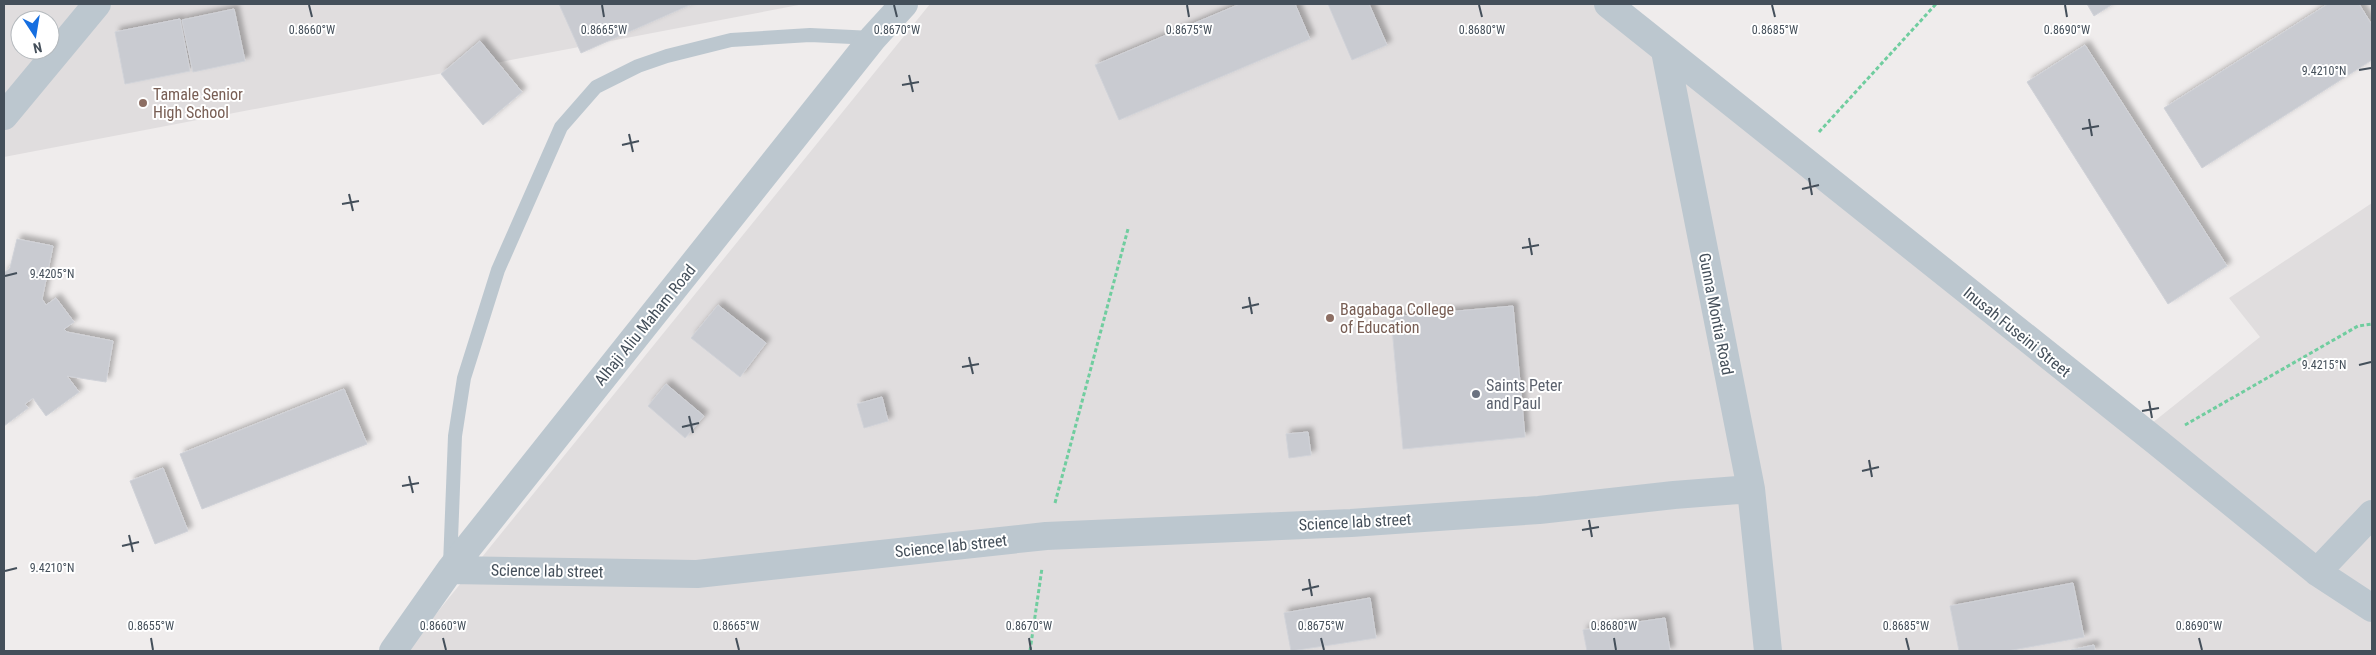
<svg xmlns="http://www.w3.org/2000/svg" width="2376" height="655" viewBox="0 0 2376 655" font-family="'Roboto Condensed',sans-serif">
<defs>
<filter id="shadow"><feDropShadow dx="4.5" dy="-4.5" stdDeviation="2.5" flood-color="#0004"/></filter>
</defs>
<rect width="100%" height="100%" fill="#efecec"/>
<path fill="#e0ddde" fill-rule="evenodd" d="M4 4H804L4 157ZM20 20H50V50H20Z
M930 4H1603L2132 439 2260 337 2229 298 2372 203V651H406Z"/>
<path fill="#c9cbd1" stroke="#d0d2d8" filter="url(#shadow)" d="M559 4H692L581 53Z
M1240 4H1295L1310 39 1119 120 1095 65Z
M1328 4H1369L1387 45 1352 60Z
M2087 4H2113L2094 16Z
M2328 4H2359L2372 25V60L2202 168 2164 108Z
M234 9 245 61 193 72 182 20Z
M180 19 190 71 125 84 115 32Z
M480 41 522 92 483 125 441 74Z
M2085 45 2227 266 2168 304 2027 82Z
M17 239 53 246 42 299 46 305 56 298 74 322 64 329 67 332 113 341 106 382 67 376 79 392 46 416 33 398 25 404 28 408 4 426V273L10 268Z
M718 305 766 343 740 377 691 338Z
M1513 306 1525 437 1403 449 1391 317Z
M666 384 704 416 685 438 648 406Z
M344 389 367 444 202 509 180 454Z
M882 397 888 421 864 428 857 404Z
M1308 432 1311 455 1289 458 1286 434Z
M163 468 188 531 155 544 130 481Z
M2073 583 2084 637 2007 651H1959L1950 606Z
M1370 598 1376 638 1291 651 1284 613Z
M1665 618 1670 651H1587L1583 630Z
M2094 645 2095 651H2071V650Z"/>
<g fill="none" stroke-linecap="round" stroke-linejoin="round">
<path stroke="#70cd9f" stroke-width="3" stroke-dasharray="4 2.5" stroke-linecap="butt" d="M1819 132 1936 4
M2185 425 2358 326 2372 324
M1055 503 1128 229
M1030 651 1042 568"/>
<path stroke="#bcc7cf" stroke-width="14" d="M450 565 455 436 464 378 498 270 561 127 596 87 638 66 667 56 731 40 810 35 873 38"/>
<path stroke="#bcc7cf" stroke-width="28" d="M1608 4 2157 442 2317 572 2372 608
M1665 51 1751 489 1768 651
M4 116 97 4
M450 570 697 574 1046 536 1351 523 1539 510 1674 495 1751 489
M2317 572 2372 514
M393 651 450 570 873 38 904 4"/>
</g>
<path fill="none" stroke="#444f5a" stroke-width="2" d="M309 5 312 17M602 5 604 17M894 5 897 17M1187 5 1189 17M1479 5 1482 17M1772 5 1775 17M2065 5 2067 17M2359 70 2371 68M909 75 913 92M902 85 919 82M2089 119 2092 136M2082 129 2099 126M629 134 633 152M622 145 639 141M1809 178 1812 195M1802 189 1819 185M349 194 353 211M342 204 359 201M1529 238 1532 255M1522 248 1539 245M5 276 17 273M1249 297 1252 314M1242 308 1259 304M969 357 973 374M2359 365 2371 362M962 367 979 364M2149 401 2152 418M2142 411 2159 408M689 416 693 433M682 427 699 423M1869 460 1872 477M1862 471 1879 467M409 476 413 493M402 486 419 483M1589 520 1592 537M1582 530 1599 527M129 535 133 552M122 546 139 542M5 571 17 568M1309 579 1312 596M1302 590 1319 586M151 638 153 650M443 638 446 650M736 638 739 650M1029 638 1031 650M1321 638 1324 650M1614 638 1616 650M1906 638 1909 650M2199 638 2202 650"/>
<g fill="#8d6e63" stroke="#fff" stroke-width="2">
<circle cx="143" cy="103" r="5"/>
<circle cx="1330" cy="318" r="5"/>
</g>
<circle fill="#6b7280" stroke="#fff" stroke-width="2" cx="1476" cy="394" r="5"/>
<g text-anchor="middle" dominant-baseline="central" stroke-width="4" stroke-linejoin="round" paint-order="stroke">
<g font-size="16" fill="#785e54" stroke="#fff" text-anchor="start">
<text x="153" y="94">Tamale Senior<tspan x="153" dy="18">High School</tspan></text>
<text x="1340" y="309">Bagabaga College<tspan x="1340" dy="18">of Education</tspan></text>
</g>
<g font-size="16" fill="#444f5a" stroke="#fff">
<text transform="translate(1716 314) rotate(79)">Gunna Montia Road</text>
<text transform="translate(645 325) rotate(-51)">Alhaji Aliu Maham Road</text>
<text transform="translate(2017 332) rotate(39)">Inusah Fuseini Street</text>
<text transform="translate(1355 522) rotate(-3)">Science lab street</text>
<text transform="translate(951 546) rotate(-6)">Science lab street</text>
<text transform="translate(547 571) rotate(1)">Science lab street</text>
</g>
<g font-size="16" fill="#5b616d" stroke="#fff" text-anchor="start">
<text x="1486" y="385">Saints Peter<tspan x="1486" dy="18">and Paul</tspan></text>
</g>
</g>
<g font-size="12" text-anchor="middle" fill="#444f5a" stroke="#fff" stroke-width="4" stroke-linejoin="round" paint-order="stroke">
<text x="312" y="34">0.8660°W</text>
<text x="604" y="34">0.8665°W</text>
<text x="897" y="34">0.8670°W</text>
<text x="1189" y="34">0.8675°W</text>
<text x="1482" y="34">0.8680°W</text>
<text x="1775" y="34">0.8685°W</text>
<text x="2067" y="34">0.8690°W</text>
<text x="2324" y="75">9.4210°N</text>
<text x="52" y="278">9.4205°N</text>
<text x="2324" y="369">9.4215°N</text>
<text x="52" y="572">9.4210°N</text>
<text x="151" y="630">0.8655°W</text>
<text x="443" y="630">0.8660°W</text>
<text x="736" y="630">0.8665°W</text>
<text x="1029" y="630">0.8670°W</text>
<text x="1321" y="630">0.8675°W</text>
<text x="1614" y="630">0.8680°W</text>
<text x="1906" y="630">0.8685°W</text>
<text x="2199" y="630">0.8690°W</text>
</g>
<rect width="2376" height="655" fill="none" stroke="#444f5a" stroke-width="10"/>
<g transform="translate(35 35) rotate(168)"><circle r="24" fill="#ffffff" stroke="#b4b9bd"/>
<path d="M0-4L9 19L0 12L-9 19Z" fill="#156ee0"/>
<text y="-8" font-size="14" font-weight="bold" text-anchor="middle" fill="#444f5a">N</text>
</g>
</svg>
